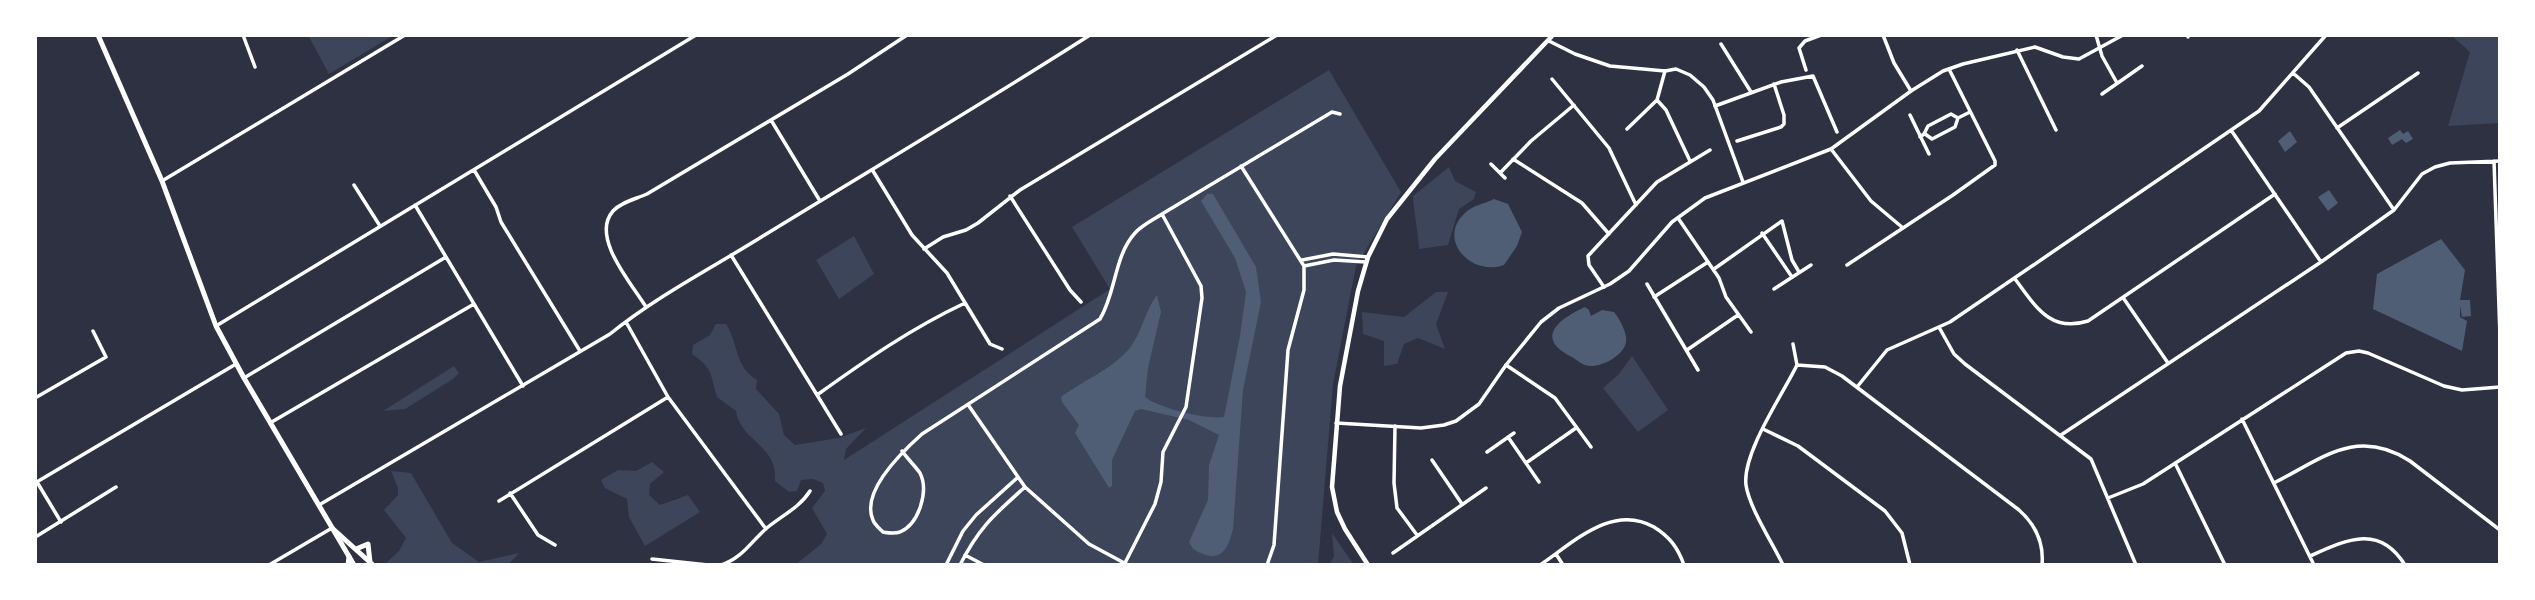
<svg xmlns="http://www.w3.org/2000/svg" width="2535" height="600" font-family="Helvetica,sans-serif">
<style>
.green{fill:#3c4559}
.water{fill:#4f5d75}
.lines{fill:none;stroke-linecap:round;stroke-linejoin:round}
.minor{stroke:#fff;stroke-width:3.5}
.tertiary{stroke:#fff;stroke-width:3.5}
.secondary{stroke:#fff;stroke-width:4.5}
.primary{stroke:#fff;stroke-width:5}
.trunk{stroke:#fff;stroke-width:5}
</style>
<rect width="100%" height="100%" fill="#2d3142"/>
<path class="green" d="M308,35H394L329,74Z
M2451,35H2500V123L2448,126L2470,52Z
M1329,70L1401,192L1356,266L1333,384L1318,565H795L821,544L827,534L812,508L825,491L823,483L813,479L801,480L797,491L789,492L775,481C778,445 740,441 736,411L717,397C710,375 714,369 692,354L693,345L710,335L716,324H726C739,344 734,366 757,380L756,389L779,414L784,435L795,445L838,438L866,428L846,449L844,460L1110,289L1072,227Z
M1449,167L1455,181L1476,192L1474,199L1459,209L1448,245L1419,249C1418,230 1414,215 1413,196Z
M854,236L874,274L839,299L816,260Z
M1436,292H1448L1436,324L1445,349L1418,338L1404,344L1397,364L1384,366V341L1363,334L1362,312L1404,317Z
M1632,356L1668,410L1638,432L1603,388L1619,374Z
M454,366L459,373L453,379L405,409L383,411Z
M652,462L664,472L650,484L649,495L660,505L688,495L700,512L645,546L629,517L627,499L605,488L601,480L618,470L636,471Z
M391,471L411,473L452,543L479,562L519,553L508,565H387L385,564L399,551L406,538L384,510L398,495V488Z
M1332,533L1354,565H1329L1334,556Z"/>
<path class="water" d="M2400,130L2403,134L2408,131L2413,139L2406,143L2402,139L2392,145L2388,138Z
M2290,131L2297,142L2285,152L2278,141Z
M2329,190L2338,203L2328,211L2318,197Z
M1207,194H1213L1256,267L1261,302L1243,390L1233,529C1227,554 1218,564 1193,549L1189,542L1208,500L1209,465L1219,435L1189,420L1141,409L1135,411L1112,460V486L1109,488L1075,433L1079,425L1062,402L1061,397C1082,381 1111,370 1129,349C1142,333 1145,310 1157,295L1161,312L1148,368L1145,397C1158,408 1208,420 1224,417L1240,336L1246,292L1235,258L1201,201Z
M1494,199L1508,204L1522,232L1517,246L1504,265C1472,277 1436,240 1465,213C1473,205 1484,204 1494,199Z
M2441,239L2465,270L2460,300H2470L2471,316L2462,317L2460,306V317L2467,321L2462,351L2373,309L2377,274Z
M1585,307L1589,310L1591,316L1602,310L1614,312C1619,318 1625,329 1626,337C1629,353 1604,366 1591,366C1583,366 1578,361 1572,357C1534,339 1558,319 1585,307Z"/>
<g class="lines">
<path class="minor" d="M243,35L255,67
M1634,35H1643
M1883,35L1894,63L1911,91
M2096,35L2102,56L2117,83
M2188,35V37
M1721,44L1751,92
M2017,50L2056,130
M1806,70L1799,48L1805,41L1821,35
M2293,73L2309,87L2394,210
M1552,79L1609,148L1636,205
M2102,94L2142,66
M1657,100L1666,110L1690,161
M1715,106L1781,82L1813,76L1837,132
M1910,115L1929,154
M771,120L820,201
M2337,128L2418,73
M1627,129L1657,100L1665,71
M2231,130L2321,262
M1925,134L1932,139L1955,127L1958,118
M1920,137L1924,134L1928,126L1951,114L1958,118L1970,112
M1737,141L1781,127L1784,124V115L1774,84
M1831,149L1871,201L1903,228
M1513,159L1582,203L1609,234
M2494,161L2500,337
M1491,164L1505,178
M1241,166L1304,266V290L1288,350L1274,545L1267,565
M474,170L496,207L501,222L580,351
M873,171L912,235L947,273L990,344L1002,349
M1500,173L1531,141L1574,105
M162,181L405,35
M354,185L380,226
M1010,196L1070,290L1081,302
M415,205L523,386
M1678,218L1719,278L1726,297L1751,332
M1762,233L1792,277
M924,249L943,237L966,230L978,223L1020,190L1277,35
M731,255L841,434
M1302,260L1333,254L1368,257
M1847,265L1953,195L1995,165V161L1949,69
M1304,266L1334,260L1366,262
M1714,269L1782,221L1792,260L1799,272
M2015,279C2035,305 2049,333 2088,321L2275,194
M1647,284L1698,370
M1604,287L1589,265L1588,256L1657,182L1710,150
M1774,289L1811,265
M35,290V308
M1654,297L1708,262
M2124,299L2168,363
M646,307C632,284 590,237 613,211C621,202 636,199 647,194L848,74L907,35
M626,322L668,397L766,529
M216,326L696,35
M1940,329L1954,354L1965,364L2091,459L2136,565
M1687,350L1738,315
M1506,365L1555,398L1591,447
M1797,365L1825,367L1842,376L2019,510C2036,525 2044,543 2042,565
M244,378L446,257
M1857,387L1887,350L1950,322L2259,111L2326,35
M817,395C866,360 910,329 965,303
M35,398L106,357L93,331
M969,406L1025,487L1089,544L1128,565
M2242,419L2314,565
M270,423L474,304
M1395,426L1394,483L1397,508L1417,535
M1763,429L1798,446L1885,511L1902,533L1910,565
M2061,435L2321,262L2394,210L2422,174L2435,167L2450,163L2500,161
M1508,437L1539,482
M902,451C907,458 915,466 920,473C929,491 919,524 900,532C894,534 889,533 883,532C880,529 874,524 873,520C860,491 903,451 922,434L1100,319C1116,293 1114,256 1135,233C1141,226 1153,220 1162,214L1332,112L1340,114
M1487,452L1514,433
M1432,460L1462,504
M1526,463L1576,428
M2175,463L2225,565
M37,482L61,522
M35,483L236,364
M2274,483C2323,458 2357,427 2410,461L2500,530
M510,493L538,535L555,545
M2108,498L2143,484L2346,353L2359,351L2368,353L2444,386L2462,390L2500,387
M499,501L668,397
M319,505L610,334C657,296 712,268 763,236C872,169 982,104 1090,35
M37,536L116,487
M1393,553L1486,488
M1556,554L1563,565
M965,555L984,565
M2310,556C2346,540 2379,523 2405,565
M652,559L708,565
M1125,563L1155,504L1161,482L1163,452L1186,407L1202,298L1201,286L1162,214
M269,565L332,528
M721,565C743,558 752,540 768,527C783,515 800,507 810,491
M946,565L963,531L976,515L1017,478
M960,565C979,527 994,515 1025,487
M1540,565C1573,543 1612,503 1654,527C1670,537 1678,548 1684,565
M1783,565C1773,544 1749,507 1746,485C1742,453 1783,394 1797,365L1793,344"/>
<path class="tertiary" d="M1549,41L1575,54L1610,66L1665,71L1676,69L1690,75L1704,87L1713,100L1743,182
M1336,423L1421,428L1444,425L1456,421L1479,404L1506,365L1541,322L1559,308L1610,284L1629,271L1672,222L1705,198L1831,149L1911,91L1943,71L1963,64L2035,47L2063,57L2079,59L2123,35"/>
<path class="secondary" d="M1368,565L1345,529L1337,512L1332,487L1340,386L1358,291L1368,257L1387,219L1435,159L1553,35"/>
<path class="primary" d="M98,35L162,181L216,326L244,378L354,565"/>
<path class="trunk" d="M332,528L373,565
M356,549L368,544L370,562
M348,565L349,557"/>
</g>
<rect width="2535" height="600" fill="none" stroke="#ffffff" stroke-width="74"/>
</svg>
